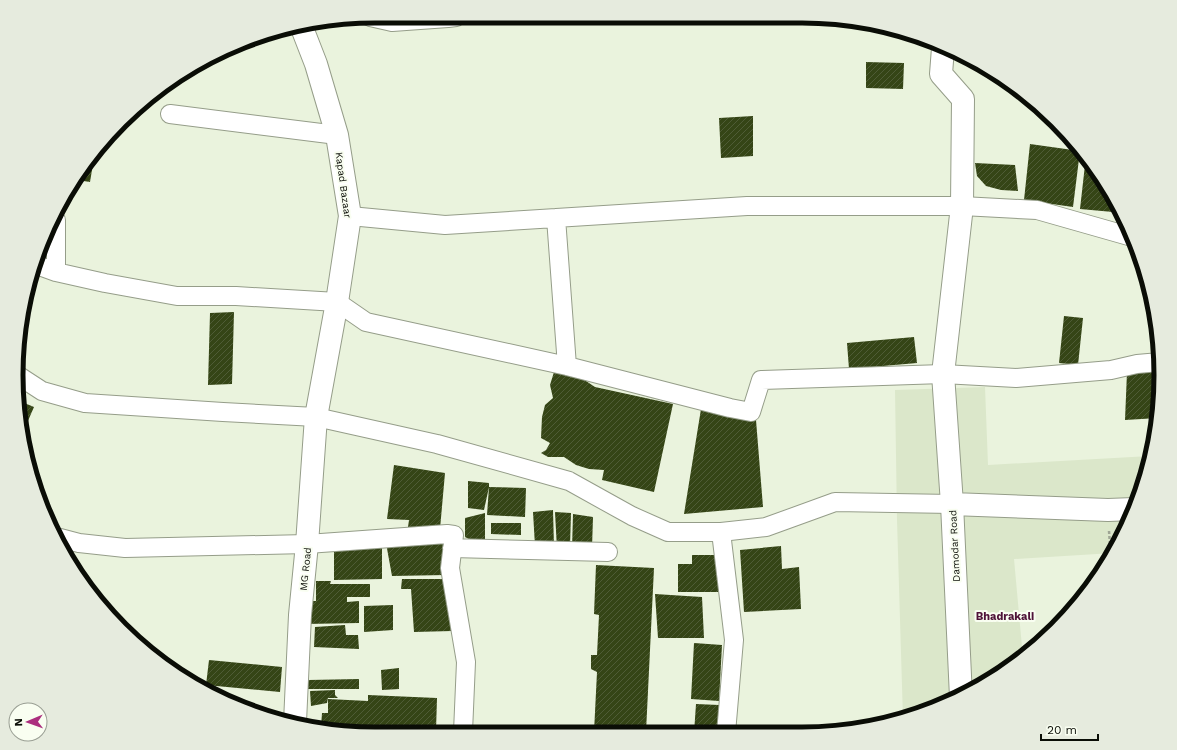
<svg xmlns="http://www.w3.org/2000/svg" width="1177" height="750" font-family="'Work Sans',sans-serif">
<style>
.built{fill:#dbe7ca}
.building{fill:url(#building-hatch)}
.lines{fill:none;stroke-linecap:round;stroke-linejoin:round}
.minor-casing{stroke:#959d89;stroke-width:20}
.tertiary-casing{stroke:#959d89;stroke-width:24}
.path{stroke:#9ea594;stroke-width:2.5;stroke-dasharray:3 2;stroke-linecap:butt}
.minor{stroke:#fff;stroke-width:18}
.tertiary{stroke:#fff;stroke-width:22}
.labels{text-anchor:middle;stroke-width:4;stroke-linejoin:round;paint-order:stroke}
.street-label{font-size:10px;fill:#0a0d06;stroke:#f9fef1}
.neighbourhood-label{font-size:11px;font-weight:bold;fill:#4f1339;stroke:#f9fef1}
.rim{fill:none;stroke:#0a0d06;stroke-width:5}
</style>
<defs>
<pattern id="building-hatch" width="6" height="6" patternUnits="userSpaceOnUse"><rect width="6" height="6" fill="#354516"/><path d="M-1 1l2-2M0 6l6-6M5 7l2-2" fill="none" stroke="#4f5c36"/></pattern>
</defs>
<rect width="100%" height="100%" fill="#eaf3dd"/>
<path class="built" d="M985,387L988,465L1150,456L1142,490L1113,553L1014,559L1023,658L961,697L903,719L897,520L895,390Z"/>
<path class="building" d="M866,62L904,63L903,89L866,88Z
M753,116V156L721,158L719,118Z
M1030,144L1080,151L1073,207L1024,200Z
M95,152L90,182L77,180L90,156Z
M1086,156L1114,201L1113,212L1080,209Z
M975,163L1015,165L1018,191L1001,190L986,186L977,176Z
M234,312L232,384L208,385L210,313Z
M1064,316L1083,318L1078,365L1059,363Z
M914,337L917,363L849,369L847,343Z
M1158,367L1159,376L1158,418L1125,420L1127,372Z
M554,372L580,377L595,387L673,404L654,492L602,480L604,470L589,469L576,465L564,457H548L541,453L546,450L550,443L541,438L542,417L545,405L553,398L550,385Z
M22,402L34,407L24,430Z
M701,409L756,420L763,507L684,514Z
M394,465L445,473L440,529L408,527L409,520L387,519Z
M468,481L489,483V487L526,488L525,517L487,515L489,487L484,510L468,508Z
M553,510L554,547L535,546L533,512Z
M555,512L571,513L570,547L557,549Z
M485,513V547L465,537V518Z
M573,514L593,517L592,548L572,549Z
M491,523H521V535L491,534Z
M386,543H444L446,575L392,576Z
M382,544V579L334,580V545Z
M781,546L782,569L799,567L801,609L744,612L740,550Z
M692,555H718V592H678V564H692Z
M596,565L654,568L646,732H594L597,672L591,669V655H597L599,615L594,614Z
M402,579H445L452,631L414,632L411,589H401Z
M316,581H331L330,584H370V597H347V602L359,601V623L305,624V601H316Z
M655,594L702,597L704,638H658Z
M393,605V630L364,632V606Z
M345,625L346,635H358L359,649L314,647L315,627Z
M694,643L722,645L719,701L691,699Z
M209,660L282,667L280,692L206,685Z
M399,668V689L382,690L381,670Z
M359,679V689H308V680Z
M335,690V695L338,698H328L327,703L311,706L310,691Z
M368,695L437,698L436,731H328L321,727L322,713H328V699L368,701Z
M696,704L719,705L717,733H694Z"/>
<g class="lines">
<defs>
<path id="minor" d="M370,17L392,22L448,18L456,17
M170,114L337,135
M350,216L445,225L747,206H962L1037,210L1132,237
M556,218L567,366
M56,220V272
M34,264L56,272L105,283L177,296H236L337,302L366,322L567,366L730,408L751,412L761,380L943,374L1016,378L1111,370L1137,364L1160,362
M19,376L42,391L85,403L223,412L316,417L437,444L569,481L632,516L668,532H721L766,527L835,502L952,504
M721,532L734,640L726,733
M60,538L79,543L125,548L307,544L447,534L454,535L450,568L466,662L463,732
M452,548L608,552"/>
<path id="tertiary" d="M943,48L941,74L963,99L962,206L943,374L952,504L961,697
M952,504L1108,510L1134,509
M295,722L300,615L307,544L316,417L337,302L350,216L337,135L316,64L302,28"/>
</defs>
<use href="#minor" class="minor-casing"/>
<use href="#tertiary" class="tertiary-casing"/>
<path class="path" d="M1109,531L1111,558"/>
<use href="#minor" class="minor"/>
<use href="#tertiary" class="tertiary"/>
</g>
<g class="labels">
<g class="street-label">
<text transform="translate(344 185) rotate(82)" y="4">Kapad Bazaar</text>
<text transform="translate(954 546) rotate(-93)" y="4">Damodar Road</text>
<text transform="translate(305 569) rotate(-84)" y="4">MG Road</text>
</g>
<g class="neighbourhood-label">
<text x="1005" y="620">Bhadrakali</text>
</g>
</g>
<path d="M0 0H1177V750H0ZM375 23H802A352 352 0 0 1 1154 375V375A352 352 0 0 1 802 727H375A352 352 0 0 1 23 375V375A352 352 0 0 1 375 23Z" fill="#e6ebde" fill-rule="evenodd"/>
<path class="rim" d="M375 23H802A352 352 0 0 1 1154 375V375A352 352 0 0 1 802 727H375A352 352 0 0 1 23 375V375A352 352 0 0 1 375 23Z"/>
<g transform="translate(28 722) rotate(268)"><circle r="19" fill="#f9fef1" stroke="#999e93"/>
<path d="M0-3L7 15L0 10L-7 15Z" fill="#ab2e7e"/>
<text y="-6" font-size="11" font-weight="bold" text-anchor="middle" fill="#0a0d06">N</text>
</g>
<path d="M1041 734v6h57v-6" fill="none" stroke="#0a0d06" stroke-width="2"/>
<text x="1047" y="734" font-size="12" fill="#0a0d06" stroke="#f9fef1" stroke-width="3" paint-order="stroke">20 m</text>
</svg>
